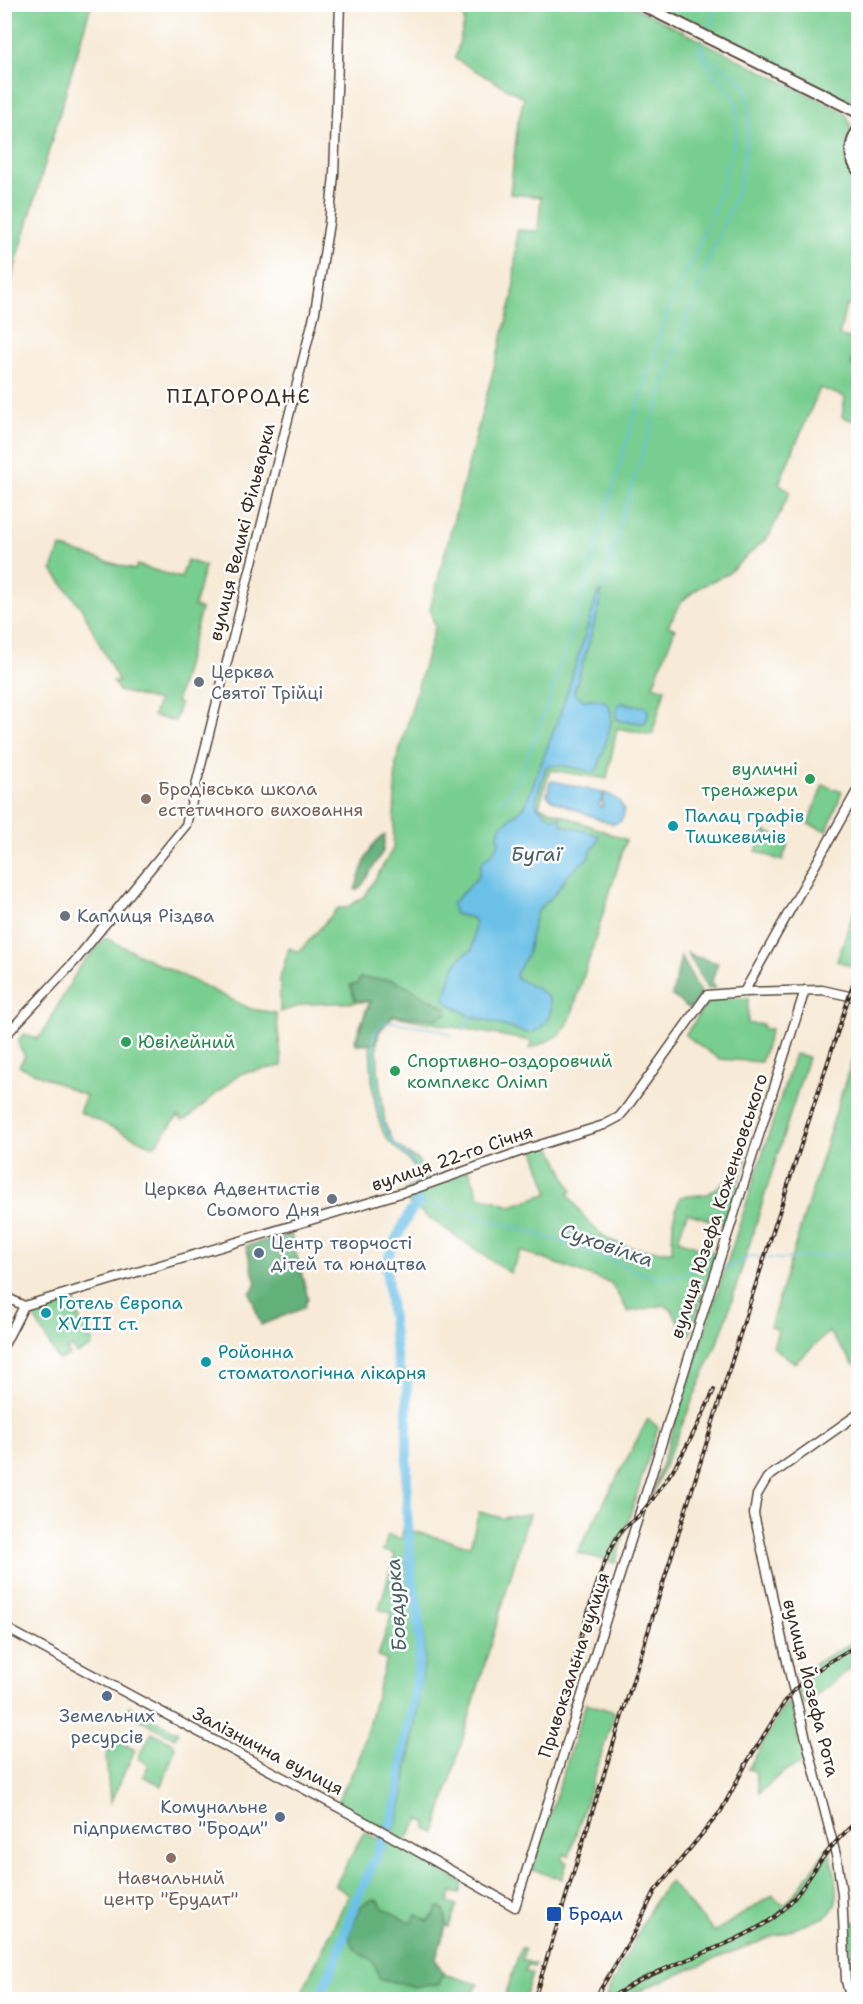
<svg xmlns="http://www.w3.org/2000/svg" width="863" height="2004" font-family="'Shantell Sans',sans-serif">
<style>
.green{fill:#78cd90;stroke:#5a7c57;stroke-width:1.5}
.forest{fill:#62b07a;stroke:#4e6d4c;stroke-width:1.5}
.water{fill:#6ac0e7;stroke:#527582;stroke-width:1.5}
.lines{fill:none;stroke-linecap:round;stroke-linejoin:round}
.stream{stroke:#6ac0e7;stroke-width:1.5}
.river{stroke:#6ac0e7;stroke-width:10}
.secondary-casing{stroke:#57473a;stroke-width:11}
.highway-casing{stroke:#57473a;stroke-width:14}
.secondary{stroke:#fff;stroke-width:8}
.highway{stroke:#fff;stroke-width:10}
.rail-casing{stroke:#3b2a1e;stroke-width:4}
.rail{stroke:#fff;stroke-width:1.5;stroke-dasharray:4.5;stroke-linecap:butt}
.worship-dot{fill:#6b7280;stroke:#fff;stroke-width:2}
.leisure-dot{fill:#2e9e5b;stroke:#fff;stroke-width:2}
.education-dot{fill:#8d6e63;stroke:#fff;stroke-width:2}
.culture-dot{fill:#0f9aa8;stroke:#fff;stroke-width:2}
.service-dot{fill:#5c6f8a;stroke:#fff;stroke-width:2}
.transit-dot{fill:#1a4fb4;stroke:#fff;stroke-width:2}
.labels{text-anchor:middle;stroke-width:5;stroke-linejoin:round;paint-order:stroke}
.street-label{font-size:18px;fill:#3b2a1e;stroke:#fff}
.worship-label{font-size:18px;fill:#5b616d;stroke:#fff;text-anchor:start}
.leisure-label{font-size:18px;fill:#27864d;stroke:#fff;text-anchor:start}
.education-label{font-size:18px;fill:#785e54;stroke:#fff;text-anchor:start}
.culture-label{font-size:18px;fill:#0d838f;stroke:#fff;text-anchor:start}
.service-label{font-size:18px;fill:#4e5e75;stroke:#fff;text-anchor:start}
.transit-label{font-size:18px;fill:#164399;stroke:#fff;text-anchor:start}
.neighbourhood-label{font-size:20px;letter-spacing:1.5px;fill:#3b2a1e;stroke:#fff}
.water-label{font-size:20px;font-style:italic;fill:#4b5e64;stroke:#fff}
</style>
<rect width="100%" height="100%" fill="#fff"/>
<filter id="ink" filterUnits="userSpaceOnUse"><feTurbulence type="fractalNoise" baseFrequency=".0167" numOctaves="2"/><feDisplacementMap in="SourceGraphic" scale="12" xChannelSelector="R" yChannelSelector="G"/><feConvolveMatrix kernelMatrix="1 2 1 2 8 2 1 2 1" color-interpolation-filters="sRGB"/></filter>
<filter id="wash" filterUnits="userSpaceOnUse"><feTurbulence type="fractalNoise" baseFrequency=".008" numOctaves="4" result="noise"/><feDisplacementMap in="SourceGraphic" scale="24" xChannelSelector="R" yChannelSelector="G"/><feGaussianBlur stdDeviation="1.35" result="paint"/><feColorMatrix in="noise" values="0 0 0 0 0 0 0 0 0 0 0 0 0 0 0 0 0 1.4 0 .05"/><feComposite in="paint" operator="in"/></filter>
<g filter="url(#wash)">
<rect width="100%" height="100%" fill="#f7ead7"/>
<path class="green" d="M11,5H91L5,302L4,26Z
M464,5H630L842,111L847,116L851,126L850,136L858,174V306L846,305L839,336L856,339L851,367L855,346L858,347V422L842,417L845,397L820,388L779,483L790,492L769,536L727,574L700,587L682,601L668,626L675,629L653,685L665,689L652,735L617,728L607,779L550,770L539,806L626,840L571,1017L566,1027L558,1036L530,1049L531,1041L393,1016L379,1032L377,1044L378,1069L385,1124L394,1143L409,1155L418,1160L428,1184L469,1170L479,1196L511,1206L549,1193L533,1147L549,1142L572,1191L568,1194C599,1242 616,1250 672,1251L673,1220L680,1197L708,1194L724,1182L747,1157L725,1225L687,1213L678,1240L716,1253L690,1335L684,1333L672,1310L664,1305L628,1312L611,1283L521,1251L510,1273L410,1205L403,1193L416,1182C421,1162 394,1151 386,1137C373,1116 371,1069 370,1044L356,1045L355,1040L369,1002L306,1004L280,1012V978L289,948L299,952L338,908H346L365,896L393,849L396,763L435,627L430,609L513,296L517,230L538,231L541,197L510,194L518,122L524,98L455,59L464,24Z
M653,5H858V108L744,53Z
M60,547L135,570L137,565L181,578L187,560L205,566L194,607L201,609L176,703L180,704L175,721L153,716L158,701L119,691L113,681L119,682L82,609L52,570Z
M823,785L842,792L827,831L808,824Z
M764,831L789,841L782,861L756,851Z
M858,899V991L852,989L858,968L837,961Z
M105,938L251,1009L276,1013L282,1066L243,1073L233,1079L187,1119L182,1120L178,1116L155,1145H150L79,1112L86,1096L19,1066L25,1056L19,1046V1039L24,1034L35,1039L41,1036L80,966Z
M720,998H748V1024H763V1029H771L761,1062L719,1059L685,1035L707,1003Z
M858,1040V1362L854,1365L829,1332L795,1363L773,1347L778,1330L770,1327Z
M795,1054L808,1057L723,1329L650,1500Z
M411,1208L414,1210L393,1249L388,1263L397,1354L401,1368L408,1380L409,1386L408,1416L410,1439L407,1482L414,1567L412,1531L470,1546L479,1512L502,1518L529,1514L435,1833L426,1829L427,1823L419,1819L405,1842L392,1834L397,1823L403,1799L424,1666L425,1645L420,1599L423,1652L421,1678L402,1798L391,1833L336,1804L358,1762L386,1660L378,1656L392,1613L379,1609L395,1554L383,1551L388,1535L401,1539L405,1521L402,1482L405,1439L404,1410L405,1387L397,1370L393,1348L387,1284L384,1269L386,1256Z
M74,1300L82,1327L87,1326L93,1339L91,1347L76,1354L73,1347L67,1350L70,1355L58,1360L31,1311Z
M648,1419L658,1427L615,1563L577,1553Z
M858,1639V1662L802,1707L796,1681L799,1673Z
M790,1701L805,1762L783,1772L759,1793L755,1771L748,1769L783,1708Z
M586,1703L615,1712L569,1856L564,1854L562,1860L567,1862L562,1879L532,1870Z
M129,1706L178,1732L175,1738L126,1712Z
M152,1732L173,1743L175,1748L162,1786L143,1776L149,1764L138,1758Z
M112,1737L135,1750L110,1803L106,1756Z
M364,1832L378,1840L380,1836L463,1883L460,1894L451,1892L448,1902L457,1905L449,1927L446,1926L436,1959L443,1974L478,1984L471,1995L461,2000H298L349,1894L335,1886Z
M828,1847C834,1868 847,1902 825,1917L727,1954L645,1988L626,1999H605C613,1979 623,1961 634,1941C645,1920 653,1900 670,1882L714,1932L773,1895L784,1906L800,1887Z
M849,1922H858V1992L853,1986L851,1978Z
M521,1948L525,1950L522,1960L535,1964L534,1967L527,1965L525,1972L532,1974L524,1999H504Z"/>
<path class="forest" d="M385,835L383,851L362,885L357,890H355C360,874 369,841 385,835Z
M687,952L689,955L718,963L712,981L716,988L707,989Z
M681,956L701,993L690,1009L672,996Z
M360,978L394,980L445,1007L448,1013L436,1019L393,1015L378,1032L376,1043H358L356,1040L371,1001L355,1000L350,985L357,984Z
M291,1233L308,1298L304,1308L261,1325L250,1293L256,1284L246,1246Z
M373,1900L378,1901L383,1908L411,1923L416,1914L428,1921L434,1915L438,1907L444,1909C451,1923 440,1944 435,1959L443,1973L439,1985H427L414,1987L400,1983L380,1980C377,1973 376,1965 370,1959C367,1956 361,1955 358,1952C344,1941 351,1929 357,1915C360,1906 364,1901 373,1900Z"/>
<path class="water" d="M602,590L597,615L574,693L584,700C631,691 604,744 598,768L594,772C581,770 555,762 546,767L536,800L537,806L552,818L560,817L562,825L598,835L599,838L587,859L568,875L555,894L541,907L536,914L531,934L528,953L516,975L517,978C526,984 538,988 546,995C560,1009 543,1033 527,1033L470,1016L446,1002L444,999C451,979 452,958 472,950L475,923L472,918L455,914L452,904L479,876L481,863L493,852L499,843L498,834L500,827L525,806L562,708L597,596Z
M622,703L646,707L648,710L647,720L644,723L621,721L616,718L617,706Z
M553,781L603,793L601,802L598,804L600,807L604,805L602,802L605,793C617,798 630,807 621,821L613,824L606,822L552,800L547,795L550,782Z"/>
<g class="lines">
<path class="stream" d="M708,32L717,4
M602,590L619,527L664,385L697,290L738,190L747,140L750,112L747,90L737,77L709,58L700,47L703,42
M501,803L517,783L546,709L572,630L628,436L665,320L678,288L694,258L720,193L737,131V102L702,58L700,47
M464,1032L470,1016
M373,1044L376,1031L387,1021L440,1030L450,1035
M373,1046C374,1069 377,1116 388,1135C397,1148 411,1157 419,1171L417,1184
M419,1192V1202C475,1216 533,1231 587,1251C610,1259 632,1271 656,1277C675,1282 699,1262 713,1266
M721,1267L727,1268L752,1256L782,1259L858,1253"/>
<path class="river" d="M318,2000L336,1959L356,1901L392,1821L398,1797L405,1742L416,1689L420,1646L418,1609L412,1579L407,1513V1381L399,1369L396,1354L386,1267L391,1249L409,1214L419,1202"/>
</g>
</g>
<g filter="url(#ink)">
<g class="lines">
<defs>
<path id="secondary" d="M744,992L858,789
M4,1037L75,961L186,825L315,312L329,223L334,175L340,4
M4,1296L24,1306L414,1189L533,1147L604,1125L619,1117L625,1110L707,995L744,992L822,990L858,998
M4,1345L24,1306
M4,1627L382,1831L515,1907L805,990
M851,2000L846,1981L842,1894L837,1859L792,1684L754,1514L757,1495L767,1478L858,1414"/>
<path id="highway" d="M640,4L858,112
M858,130C850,144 848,156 858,170"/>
</defs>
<use href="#secondary" class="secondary-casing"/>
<use href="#highway" class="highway-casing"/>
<use href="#secondary" class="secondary"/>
<use href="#highway" class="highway"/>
<defs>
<path id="rail" d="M573,1663C584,1630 601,1556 622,1530C628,1523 637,1519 642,1512C673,1476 695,1433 714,1390
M534,2000L752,1296L858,969
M594,2000L632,1937L655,1891L721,1811L746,1764L784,1703L794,1690L811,1675L827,1663L858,1645
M608,2000C657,1964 722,1953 772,1919C795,1903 807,1879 824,1856C834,1843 846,1831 858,1820"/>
</defs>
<use href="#rail" class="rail-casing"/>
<use href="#rail" class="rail"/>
</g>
</g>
<g class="worship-dot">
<circle cx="199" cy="682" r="6"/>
<circle cx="65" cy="916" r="6"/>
<circle cx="332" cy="1199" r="6"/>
</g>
<g class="leisure-dot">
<circle cx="810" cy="779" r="6"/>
<circle cx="126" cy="1042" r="6"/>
<circle cx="395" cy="1071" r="6"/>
</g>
<g class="education-dot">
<circle cx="146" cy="799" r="6"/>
<circle cx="171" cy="1858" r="6"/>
</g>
<g class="culture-dot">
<circle cx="673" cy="826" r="6"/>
<circle cx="46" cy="1313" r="6"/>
<circle cx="206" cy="1362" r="6"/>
</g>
<g class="service-dot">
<circle cx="259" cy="1253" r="6"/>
<circle cx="107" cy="1696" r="6"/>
<circle cx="280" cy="1817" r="6"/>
</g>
<rect class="transit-dot" x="546" y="1906" width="16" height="16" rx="3"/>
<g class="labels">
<g class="street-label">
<text transform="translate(242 532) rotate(-76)" y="6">вулиця Великі Фільварки</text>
<text transform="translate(452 1158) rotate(-19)" y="6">вулиця 22-го Січня</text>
<text transform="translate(719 1206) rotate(-72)" y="6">вулиця Юзефа Коженьовського</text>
<text transform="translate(574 1665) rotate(-72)" y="6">Привокзальна вулиця</text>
<text transform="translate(811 1688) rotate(76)" y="6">вулиця Йозефа Рота</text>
<text transform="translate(268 1751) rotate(28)" y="6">Залізнична вулиця</text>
</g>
<g class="worship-label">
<text x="211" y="678">Церква<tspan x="211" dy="21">Святої Трійці</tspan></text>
<text x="77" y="922">Каплиця Різдва</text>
<text x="320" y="1195" text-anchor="end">Церква Адвентистів<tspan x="320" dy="21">Сьомого Дня</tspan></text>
</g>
<g class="leisure-label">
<text x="798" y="775" text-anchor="end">вуличні<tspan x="798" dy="21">тренажери</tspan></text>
<text x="138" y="1048">Ювілейний</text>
<text x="407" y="1067">Спортивно-оздоровчий<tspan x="407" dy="21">комплекс Олімп</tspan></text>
</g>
<g class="education-label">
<text x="158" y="795">Бродівська школа<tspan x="158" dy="21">естетичного виховання</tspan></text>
<text x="171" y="1884" text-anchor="middle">Навчальний<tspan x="171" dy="21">центр "Ерудит"</tspan></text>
</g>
<g class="culture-label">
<text x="685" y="822">Палац графів<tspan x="685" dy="21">Тишкевичів</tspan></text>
<text x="58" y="1309">Готель Європа<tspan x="58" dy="21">XVIII ст.</tspan></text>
<text x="218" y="1358">Ройонна<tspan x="218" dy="21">стоматологічна лікарня</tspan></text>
</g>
<g class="service-label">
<text x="271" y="1249">Центр творчості<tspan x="271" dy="21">дітей та юнацтва</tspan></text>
<text x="107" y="1722" text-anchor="middle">Земельних<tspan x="107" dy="21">ресурсів</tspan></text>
<text x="268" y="1813" text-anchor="end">Комунальне<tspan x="268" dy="21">підприємство "Броди"</tspan></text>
</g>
<g class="transit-label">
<text x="568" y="1920">Броди</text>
</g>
<g class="neighbourhood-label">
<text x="239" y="403">ПІДГОРОДНЄ</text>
</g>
<g class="water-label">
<text x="536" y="861">Бугаї</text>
<text transform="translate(607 1245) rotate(19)" y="7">Суховілка</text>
<text transform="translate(396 1605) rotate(-94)" y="7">Бовдурка</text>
</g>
</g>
<rect width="863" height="2004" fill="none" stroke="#fff" stroke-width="24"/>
</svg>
